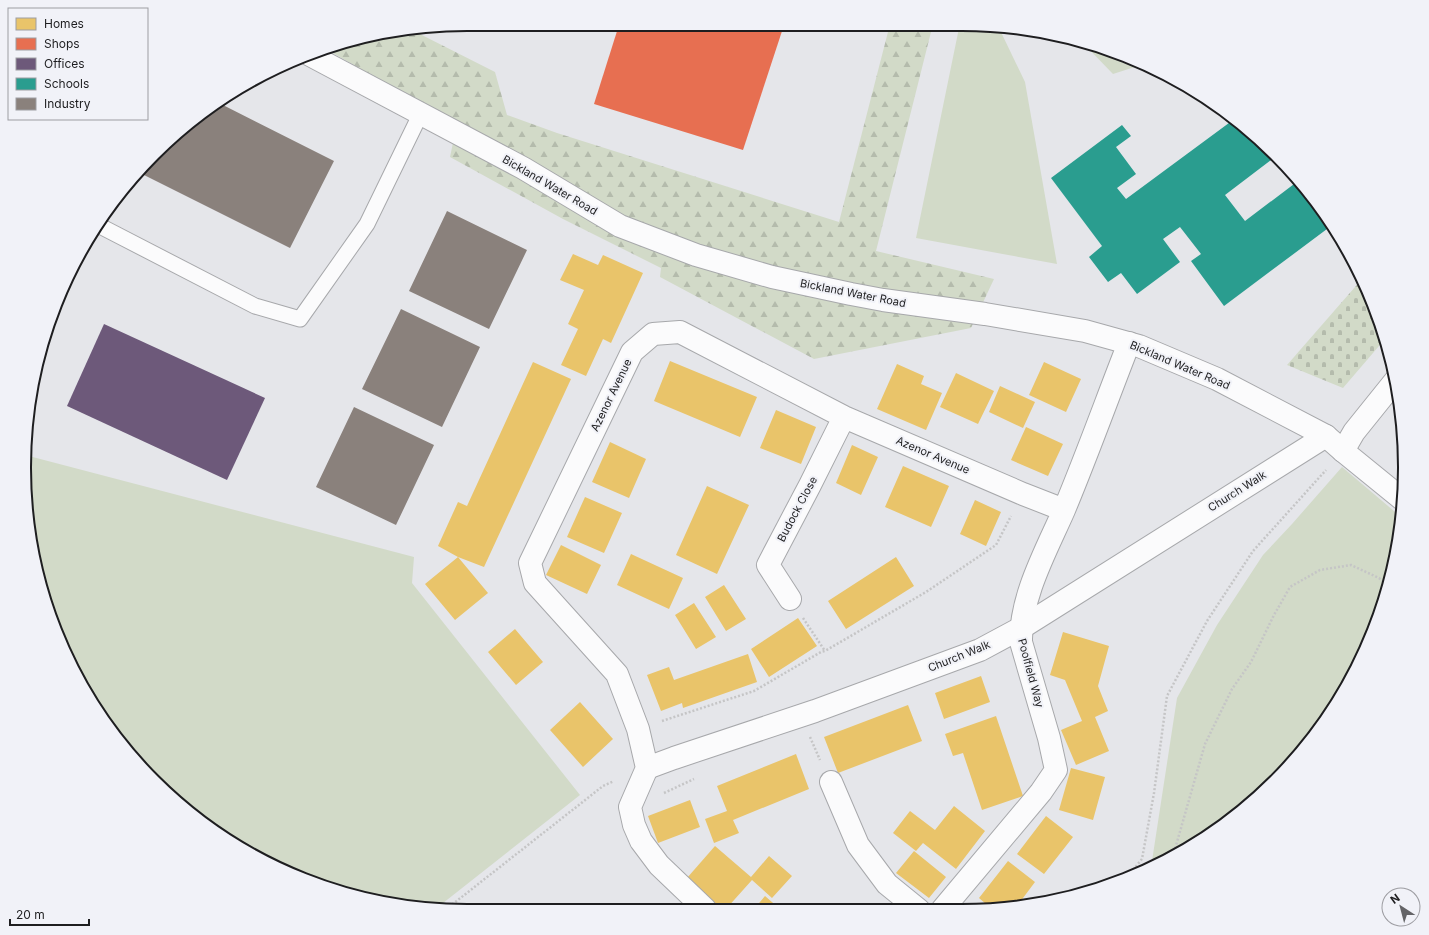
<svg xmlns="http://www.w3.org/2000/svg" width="1429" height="935" font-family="Inter,sans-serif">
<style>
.green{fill:#d2dac8}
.forest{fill:url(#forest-firs)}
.cemetery{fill:url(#cemetery-stones)}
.homes{fill:#e9c46a}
.shops{fill:#e76f51}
.offices{fill:#6d597a}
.schools{fill:#2a9d8f}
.industry{fill:#8a817c}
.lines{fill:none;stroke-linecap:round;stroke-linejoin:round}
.service-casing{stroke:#a7a8ab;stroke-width:17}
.pedestrian-casing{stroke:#a7a8ab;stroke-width:24}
.minor-casing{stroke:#a7a8ab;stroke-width:24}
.tertiary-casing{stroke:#a7a8ab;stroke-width:24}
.path{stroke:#c5c5c6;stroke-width:2.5;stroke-dasharray:2 2;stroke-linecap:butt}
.service{stroke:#fbfbfc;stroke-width:15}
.pedestrian{stroke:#fbfbfc;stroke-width:22}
.minor{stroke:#fbfbfc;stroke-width:22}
.tertiary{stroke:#fbfbfc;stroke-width:22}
.labels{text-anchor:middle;stroke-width:4;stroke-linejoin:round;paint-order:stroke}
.street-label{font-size:11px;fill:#1e1e20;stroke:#f1f2f8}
.rim{fill:none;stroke:#1e1e20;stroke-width:2}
</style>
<defs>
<pattern id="forest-firs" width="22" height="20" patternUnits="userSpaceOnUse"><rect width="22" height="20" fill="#d2dac8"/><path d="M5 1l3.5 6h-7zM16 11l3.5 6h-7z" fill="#b4bbac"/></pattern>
<pattern id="cemetery-stones" width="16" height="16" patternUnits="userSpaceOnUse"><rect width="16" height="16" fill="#d2dac8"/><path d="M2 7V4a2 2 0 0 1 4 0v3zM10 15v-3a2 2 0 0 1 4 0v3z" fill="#b4bbac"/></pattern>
</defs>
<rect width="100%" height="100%" fill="#e5e6ea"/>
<path class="green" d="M959,28H999L1025,82L1057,264L916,238Z
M1082,42L1104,47L1144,64L1113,74Z
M25,455L414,557L412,583L580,795L438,907H409L352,896L272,865L175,801L134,760L84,689L39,582L25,497Z
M1342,467L1401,517V526L1381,610L1345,689L1295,760L1231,819L1157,865L1144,870L1152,861L1177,698L1217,625L1263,555L1292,524Z"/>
<path class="forest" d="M408,28L495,72L507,115L557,133L839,222L889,28H932L876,251L994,279L971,328L814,359L660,277L661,268L563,219L450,157L457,124L324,48Z"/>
<path class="cemetery" d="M1362,279L1385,339L1343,388L1287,365Z"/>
<path class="homes" d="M573,254L598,265L603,255L643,273L611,343L603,339L586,376L561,365L578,329L568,324L584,290L560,280Z
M670,361L757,397L740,437L654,401Z
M533,362L571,379L484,567L458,557L438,546L458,502L467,506Z
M1044,362L1081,379L1066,412L1029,395Z
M897,364L924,376L921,384L942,393L926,430L877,409Z
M956,373L994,391L978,424L940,407Z
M1000,386L1035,402L1023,428L989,412Z
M776,410L816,427L801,464L760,448Z
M1026,427L1063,444L1048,476L1011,460Z
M610,442L646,459L629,498L592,482Z
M852,445L878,457L861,495L836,483Z
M903,466L949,486L931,527L885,507Z
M707,486L749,505L717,574L676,555Z
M585,497L622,513L604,553L567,537Z
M975,500L1001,512L986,546L960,534Z
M561,545L601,565L587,594L546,575Z
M631,554L683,578L669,609L617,585Z
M458,557L488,593L455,620L425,584Z
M896,557L914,586L846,629L828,601Z
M724,585L746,619L726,631L705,597Z
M694,603L716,637L696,649L675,615Z
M798,618L817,646L769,677L751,649Z
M515,629L543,662L516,685L488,652Z
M1063,632L1109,646L1098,686L1108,711L1095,717L1109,751L1076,765L1061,730L1082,721L1065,680L1050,675Z
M748,654L757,682L683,708L682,703L661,711L647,675L669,667L674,680Z
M981,676L990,702L944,719L935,693Z
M580,702L613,739L583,767L550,730Z
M908,705L922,741L838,773L824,737Z
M996,716L1023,796L982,810L963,753L953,756L945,734Z
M796,754L809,789L733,820L739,833L714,843L705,819L727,811L717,786Z
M1071,768L1105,777L1093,820L1059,810Z
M690,800L700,827L658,843L648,816Z
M954,806L985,831L956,869L923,843L916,851L893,833L910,811L935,830Z
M1046,816L1073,837L1044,874L1017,854Z
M715,846L751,877L769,856L792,876L772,898L752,880L726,909H722L687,878Z
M914,851L946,877L929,898L896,873Z
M1008,861L1035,882L1017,906L993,910L979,898Z
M765,896L780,909H754Z
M872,903L880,910L867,909Z"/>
<path class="shops" d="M618,28H783L743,150L594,104Z"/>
<path class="offices" d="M104,324L265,398L227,480L67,406Z"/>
<path class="schools" d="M1233,120L1254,134L1275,157L1225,195L1245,221L1298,181L1313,198L1331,226L1224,306L1191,261L1201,254L1180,227L1163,239L1180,262L1137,294L1121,273L1108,282L1089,257L1102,246L1051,178L1122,125L1131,136L1116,147L1136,174L1117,188L1126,199Z"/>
<path class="industry" d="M217,102L334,161L290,248L138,172L154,154Z
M447,211L527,250L489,329L409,291Z
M401,309L480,347L442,427L362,389Z
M354,407L434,445L396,525L316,487Z"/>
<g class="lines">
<defs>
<path id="service" d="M100,226L255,306L300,319L367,224L420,115"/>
<path id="pedestrian" d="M647,768L674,758L815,711L980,650L1021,628L1326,436"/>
<path id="minor" d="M1343,451L1354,432L1395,381
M790,599L768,565L810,485L844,417
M831,782L858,845L887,884L919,910
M705,909L659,865L641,841L634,825L630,807L647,768L638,729L617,674L535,583L530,563L632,352L653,334L680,332L844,417L1023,494L1064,510
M942,910L1041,792L1056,770L1049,738L1021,642C1020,597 1046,551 1064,510C1087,455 1107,399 1129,343"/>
<path id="tertiary" d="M310,55L523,168L620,226L696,255L772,277L851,294L883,300L985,314L1085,331L1139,346L1217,379L1326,436L1343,451L1402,499"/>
</defs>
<use href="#service" class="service-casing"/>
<use href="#pedestrian" class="pedestrian-casing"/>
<use href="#minor" class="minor-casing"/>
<use href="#tertiary" class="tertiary-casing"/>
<path class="path" d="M803,618L825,651
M662,721L754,691L821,652L825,651L926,592L996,545L1011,516
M810,737L820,760
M664,793L694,779
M1173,856L1205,744L1232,689L1251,662L1274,615L1290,587L1320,570L1351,565L1379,578L1387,585
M1128,876L1142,859L1154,793L1167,696L1207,621L1253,551L1326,470
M449,907L603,786L614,781"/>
<use href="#service" class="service"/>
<use href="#pedestrian" class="pedestrian"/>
<use href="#minor" class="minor"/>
<use href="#tertiary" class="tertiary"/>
</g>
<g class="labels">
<g class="street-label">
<text transform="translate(550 185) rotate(30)" y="4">Bickland Water Road</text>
<text transform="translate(853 293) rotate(11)" y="4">Bickland Water Road</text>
<text transform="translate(1180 365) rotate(23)" y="4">Bickland Water Road</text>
<text transform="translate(611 395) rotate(-64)" y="4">Azenor Avenue</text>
<text transform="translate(933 455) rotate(23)" y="4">Azenor Avenue</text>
<text transform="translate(1237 491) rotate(-32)" y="4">Church Walk</text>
<text transform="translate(797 509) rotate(-62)" y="4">Budock Close</text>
<text transform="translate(959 656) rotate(-22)" y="4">Church Walk</text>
<text transform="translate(1031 673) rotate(75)" y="4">Poolfield Way</text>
</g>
</g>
<path d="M0 0H1429V935H0ZM467 31H962A436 436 0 0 1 1398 467V468A436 436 0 0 1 962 904H467A436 436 0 0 1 31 468V467A436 436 0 0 1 467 31Z" fill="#f1f2f8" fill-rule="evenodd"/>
<path class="rim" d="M467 31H962A436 436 0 0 1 1398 467V468A436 436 0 0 1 962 904H467A436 436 0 0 1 31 468V467A436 436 0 0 1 467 31Z"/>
<rect x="8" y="8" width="140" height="112" fill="#f1f2f8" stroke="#9d9da2"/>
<rect x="16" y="18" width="20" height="12" fill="#e9c46a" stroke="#9d9da2"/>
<text x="44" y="28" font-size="12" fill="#1e1e20">Homes</text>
<rect x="16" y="38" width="20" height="12" fill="#e76f51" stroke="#9d9da2"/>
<text x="44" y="48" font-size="12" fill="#1e1e20">Shops</text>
<rect x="16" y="58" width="20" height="12" fill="#6d597a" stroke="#9d9da2"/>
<text x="44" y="68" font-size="12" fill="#1e1e20">Offices</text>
<rect x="16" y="78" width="20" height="12" fill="#2a9d8f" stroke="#9d9da2"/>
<text x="44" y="88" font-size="12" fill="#1e1e20">Schools</text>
<rect x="16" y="98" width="20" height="12" fill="#8a817c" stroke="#9d9da2"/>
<text x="44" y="108" font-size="12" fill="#1e1e20">Industry</text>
<g transform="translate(1401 907) rotate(324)"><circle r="19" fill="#f1f2f8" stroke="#9d9da2"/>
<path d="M0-3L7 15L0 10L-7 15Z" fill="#646467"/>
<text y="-6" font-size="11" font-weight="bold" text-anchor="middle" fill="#1e1e20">N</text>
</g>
<path d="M10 919v6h79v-6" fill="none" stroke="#1e1e20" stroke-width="2"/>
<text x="16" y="919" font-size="12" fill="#1e1e20" stroke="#f1f2f8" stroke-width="3" paint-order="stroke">20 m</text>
</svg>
